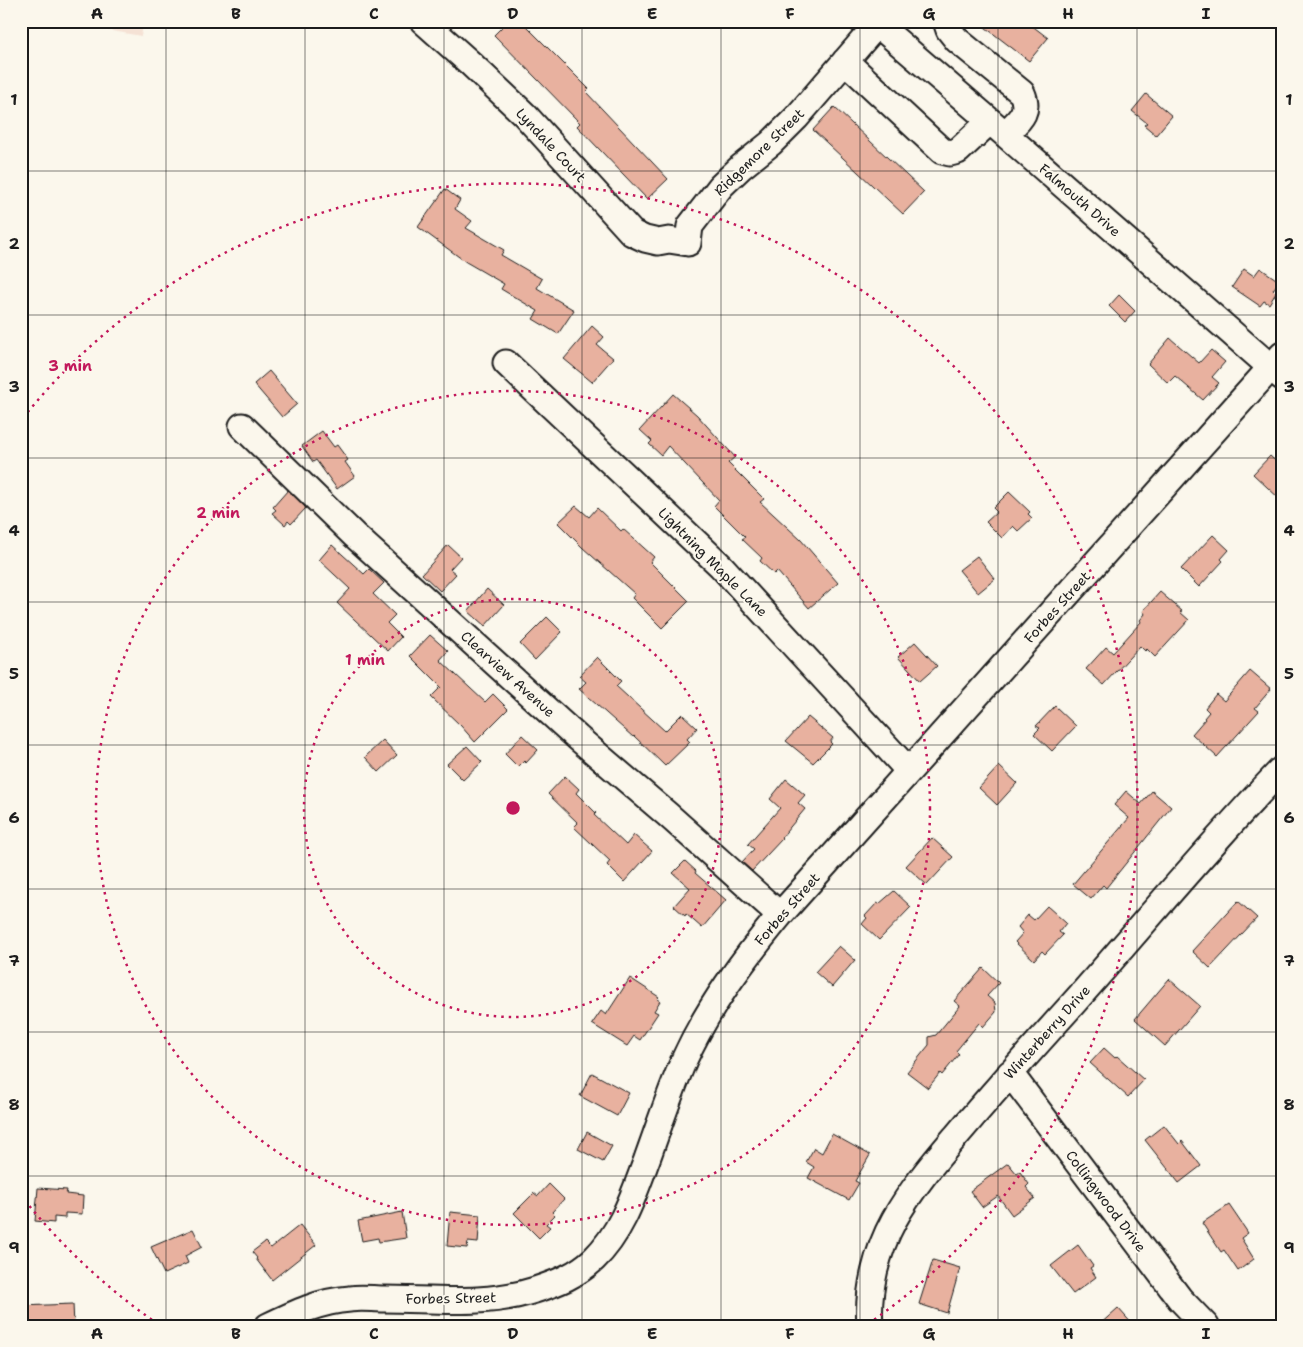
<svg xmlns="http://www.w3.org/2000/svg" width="1303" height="1347" font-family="'Shantell Sans',sans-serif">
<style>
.built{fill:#f5e2d5}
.building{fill:#e8b19f;stroke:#1c1c1c}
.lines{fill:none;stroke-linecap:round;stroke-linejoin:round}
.minor-casing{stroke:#1c1c1c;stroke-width:29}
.minor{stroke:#fbf7ec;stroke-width:25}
.grid{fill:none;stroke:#1c1c1c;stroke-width:1;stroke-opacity:0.55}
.ring{fill:none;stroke:#c2185b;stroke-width:2.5;stroke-dasharray:2.5 5}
.labels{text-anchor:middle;stroke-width:4;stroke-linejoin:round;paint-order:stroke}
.street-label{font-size:14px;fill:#1c1c1c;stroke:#fbf7ec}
.centre{fill:#c2185b;stroke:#fbf7ec;stroke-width:2.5}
.ring-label{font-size:15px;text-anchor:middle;font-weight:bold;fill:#c2185b;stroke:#fbf7ec;stroke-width:4;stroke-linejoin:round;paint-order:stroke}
.neatline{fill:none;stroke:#1c1c1c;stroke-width:2}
.grid-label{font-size:16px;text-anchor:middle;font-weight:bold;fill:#1c1c1c}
</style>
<rect width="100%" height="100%" fill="#fbf7ec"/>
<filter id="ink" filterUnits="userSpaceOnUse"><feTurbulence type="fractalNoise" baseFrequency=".02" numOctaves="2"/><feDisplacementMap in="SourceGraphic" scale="10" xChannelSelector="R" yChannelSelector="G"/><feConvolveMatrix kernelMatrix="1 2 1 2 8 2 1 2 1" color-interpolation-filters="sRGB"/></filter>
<g filter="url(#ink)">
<path class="built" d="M55,21H144L141,36Z"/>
<path class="building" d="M508,21H521L589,89L586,92L668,179L647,199L577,126L580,123L494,35Z
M977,21H1026L1048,38L1029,61Z
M1146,94L1172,116L1156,135L1144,125L1147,123L1132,111Z
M834,107L924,192L903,214L813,130Z
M445,189L460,200L455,209L472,221L466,228L504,250L501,255L542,279L537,288L574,310L558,334L533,319L538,311L501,289L504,284L466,262L418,227Z
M1260,268L1279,281L1273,290L1276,293L1269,304L1264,301L1260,306L1232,287L1244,269L1254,276Z
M1119,295L1135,311L1125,322L1109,306Z
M592,326L604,337L597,345L613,358L592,382L564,359Z
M1170,338L1199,363L1211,350L1225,362L1212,377L1219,383L1203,400L1175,376L1168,383L1148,364Z
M269,371L297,404L282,417L254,384Z
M673,394L697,415L735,457L728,463L764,499L760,502L801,540L838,583L809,608L777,571L774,574L760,561L762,558L742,539L745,537L714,506L719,500L668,446L661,455L649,444L652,441L640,430Z
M322,431L334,447L337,445L348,460L345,462L355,476L337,489L316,460L313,462L302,446Z
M1270,456L1282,467V501L1253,474Z
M288,490L306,508L291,524L288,521L285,525L272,513L276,510L273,507Z
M1009,492L1030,512L1028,514L1032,518L1018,531L1013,526L1002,538L986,522L997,512L993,508Z
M576,506L589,517L597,508L621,531L623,529L654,557L650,562L689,601L662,628L632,598L635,594L583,548L558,523Z
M1213,535L1229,550L1221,559L1223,561L1199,587L1181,569Z
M332,545L364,574L369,569L384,583L373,594L395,615L387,623L401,637L388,651L337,603L350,589L319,560Z
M448,545L461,557L450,569L456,574L440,591L422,574Z
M977,556L995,579L978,593L959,570Z
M487,589L504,605L485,626L468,611Z
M1160,592L1182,611L1180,612L1189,620L1155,657L1147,649L1145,651L1140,646L1104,685L1086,669L1106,647L1113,653L1141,622L1140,620L1145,614L1143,611Z
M547,617L562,632L535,660L520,644Z
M430,635L448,651L440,660L485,702L493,694L508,709L475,742L461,726L431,697L441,687L410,656Z
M915,642L937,666L920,681L898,657Z
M597,657L621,681L616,686L665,731L682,714L697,728L687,739L690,742L665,766L634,736L633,737L579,689L586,682L579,676Z
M1250,671L1271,689L1255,708L1259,711L1217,757L1192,734L1205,719L1204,718L1209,712L1205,708L1216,694L1224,701Z
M1055,706L1076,726L1052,751L1034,734L1040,728L1036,726Z
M808,717L833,738L830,742L832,744L813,763L786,741Z
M522,735L538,750L526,763L524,761L518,767L505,754Z
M383,740L397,755L379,772L365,757Z
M467,746L482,762L463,780L447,764Z
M999,766L1017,783L997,805L979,788Z
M565,776L579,789L576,793L596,813L594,815L626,845L634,835L652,851L624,882L607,865L610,861L574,827L578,823L548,794Z
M786,779L805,795L798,803L805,809L781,838L782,839L752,871L742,862L754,849L748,844L780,808L770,799Z
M1126,791L1141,804L1152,791L1171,807L1106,888L1103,885L1091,899L1073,884L1129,818L1114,805Z
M932,838L953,857L927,885L906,866Z
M685,861L696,871L695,873L726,900L702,928L686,914L685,916L674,906L690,888L673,873Z
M894,891L911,907L879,940L862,924L867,918L865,916L877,903L879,904Z
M1238,901L1257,918L1210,968L1192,951Z
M1047,906L1066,923L1059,932L1063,935L1045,954L1042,951L1034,960L1015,942L1023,933L1018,927L1028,915L1034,920Z
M839,946L855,960L832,987L815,972Z
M983,968L999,983L987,996L995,1003L996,1012L983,1027L979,1023L956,1051L959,1054L942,1075L940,1073L928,1088L907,1072L929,1045V1037L936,1035L960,1006L954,1001Z
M630,978L659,997L657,999L660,1001L654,1011L658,1013L640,1040L634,1036L627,1046L592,1024L601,1011L606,1015Z
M1169,979L1200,1006L1165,1046L1135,1019Z
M1104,1048L1115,1058L1117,1056L1144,1080L1128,1097L1090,1063Z
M592,1073L629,1093L617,1116L580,1096Z
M1164,1125L1179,1144L1182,1141L1201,1166L1179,1183L1145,1140Z
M587,1132L612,1146L603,1162L578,1149Z
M832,1134L870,1155L855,1181L859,1183L849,1200L808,1178L814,1167L806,1162L814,1148L822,1153Z
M1008,1163L1017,1174L1020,1172L1029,1184L1026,1187L1035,1198L1012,1215L998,1196L982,1207L970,1191Z
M549,1184L564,1199L552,1212L555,1215L546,1224L550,1227L539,1238L514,1213L534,1193L538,1196Z
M38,1188L67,1190L66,1194L83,1196L82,1214L65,1213V1218L54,1217V1223L35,1221Z
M1229,1205L1248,1233L1241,1238L1254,1259L1238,1271L1224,1250L1221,1252L1202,1223Z
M402,1212L406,1238L379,1242L378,1238L362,1241L358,1221Z
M450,1212L480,1215L478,1243L468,1242L467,1248L447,1246Z
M300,1225L316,1245L272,1280L256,1259L257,1258L252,1252L265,1242L271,1248Z
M193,1229L202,1247L185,1256L188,1263L164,1274L151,1247Z
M1078,1245L1093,1266L1090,1268L1096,1277L1073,1294L1051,1266Z
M933,1260L960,1268L947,1313L919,1304Z
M73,1304L74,1326H21V1306Z
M1118,1308L1134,1326H1098Z"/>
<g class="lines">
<defs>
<path id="minor" d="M423,21L470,63L524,114L632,233L645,239L658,242L669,240L688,243L690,226L721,186L741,167L771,143L796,118L880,21
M946,21L949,30L957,40L1022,93C1031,113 1018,121 1005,134
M877,24L990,121L1282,377
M845,61L942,151L950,153L958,151L990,121
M506,363L721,566L909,771
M242,426L354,535L578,738L668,815L780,915
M1010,1073L1180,1299L1206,1326
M268,1326C295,1313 320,1301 350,1299C361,1297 373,1299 384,1299C433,1299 487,1306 535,1290C557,1283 577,1275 594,1259C622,1232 634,1194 647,1159C659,1126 670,1092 684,1060C708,1007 743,960 780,915L1282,355
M870,1326C867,1290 877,1251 894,1220C911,1189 935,1161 957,1135C994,1091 1032,1049 1070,1007C1141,928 1208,845 1282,769"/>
</defs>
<use href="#minor" class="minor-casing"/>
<use href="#minor" class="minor"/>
</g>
</g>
<path class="grid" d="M166,21V1326M305,21V1326M444,21V1326M582,21V1326M721,21V1326M860,21V1326M998,21V1326M1137,21V1326M21,171H1282M21,315H1282M21,458H1282M21,602H1282M21,745H1282M21,889H1282M21,1032H1282M21,1176H1282"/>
<g class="ring">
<circle cx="513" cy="808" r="209"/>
<circle cx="513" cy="808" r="417"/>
<path d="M158 1324A626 626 0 0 1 23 1198M23 418A626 626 0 1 1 868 1324"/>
</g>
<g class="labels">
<g class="street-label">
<text transform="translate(551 145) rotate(47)" y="5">Lyndale Court</text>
<text transform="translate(759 152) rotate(-44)" y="5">Ridgemore Street</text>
<text transform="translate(1080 200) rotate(41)" y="5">Falmouth Drive</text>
<text transform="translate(713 562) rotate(45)" y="5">Lightning Maple Lane</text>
<text transform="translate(1057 607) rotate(-48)" y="5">Forbes Street</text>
<text transform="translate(508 674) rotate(42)" y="5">Clearview Avenue</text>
<text transform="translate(787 909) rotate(-49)" y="5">Forbes Street</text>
<text transform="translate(1047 1032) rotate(-48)" y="5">Winterberry Drive</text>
<text transform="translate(1106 1201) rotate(53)" y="5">Collingwood Drive</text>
<text transform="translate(451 1298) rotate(-1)" y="5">Forbes Street</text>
</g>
</g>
<circle cx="513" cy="808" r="8" class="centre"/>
<g class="ring-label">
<text x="70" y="371">3 min</text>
<text x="218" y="518">2 min</text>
<text x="365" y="665">1 min</text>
</g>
<rect width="1303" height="1347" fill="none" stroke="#fbf7ec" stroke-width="55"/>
<rect x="28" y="28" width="1248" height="1292" class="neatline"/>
<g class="grid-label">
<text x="97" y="19">A</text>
<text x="236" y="19">B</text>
<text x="374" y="19">C</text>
<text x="513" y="19">D</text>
<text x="652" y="19">E</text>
<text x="790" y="19">F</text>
<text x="929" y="19">G</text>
<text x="1068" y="19">H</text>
<text x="1206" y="19">I</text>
<text x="14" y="105">1</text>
<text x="1289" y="105">1</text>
<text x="14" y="249">2</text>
<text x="1289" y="249">2</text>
<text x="14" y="392">3</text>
<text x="1289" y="392">3</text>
<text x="14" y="536">4</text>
<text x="1289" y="536">4</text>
<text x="14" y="679">5</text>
<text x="1289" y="679">5</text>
<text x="14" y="823">6</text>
<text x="1289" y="823">6</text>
<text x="14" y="966">7</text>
<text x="1289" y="966">7</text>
<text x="14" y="1110">8</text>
<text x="1289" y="1110">8</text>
<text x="14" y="1253">9</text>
<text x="1289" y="1253">9</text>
<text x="97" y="1339">A</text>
<text x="236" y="1339">B</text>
<text x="374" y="1339">C</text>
<text x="513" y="1339">D</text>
<text x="652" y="1339">E</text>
<text x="790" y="1339">F</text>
<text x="929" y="1339">G</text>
<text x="1068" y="1339">H</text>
<text x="1206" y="1339">I</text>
</g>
</svg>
